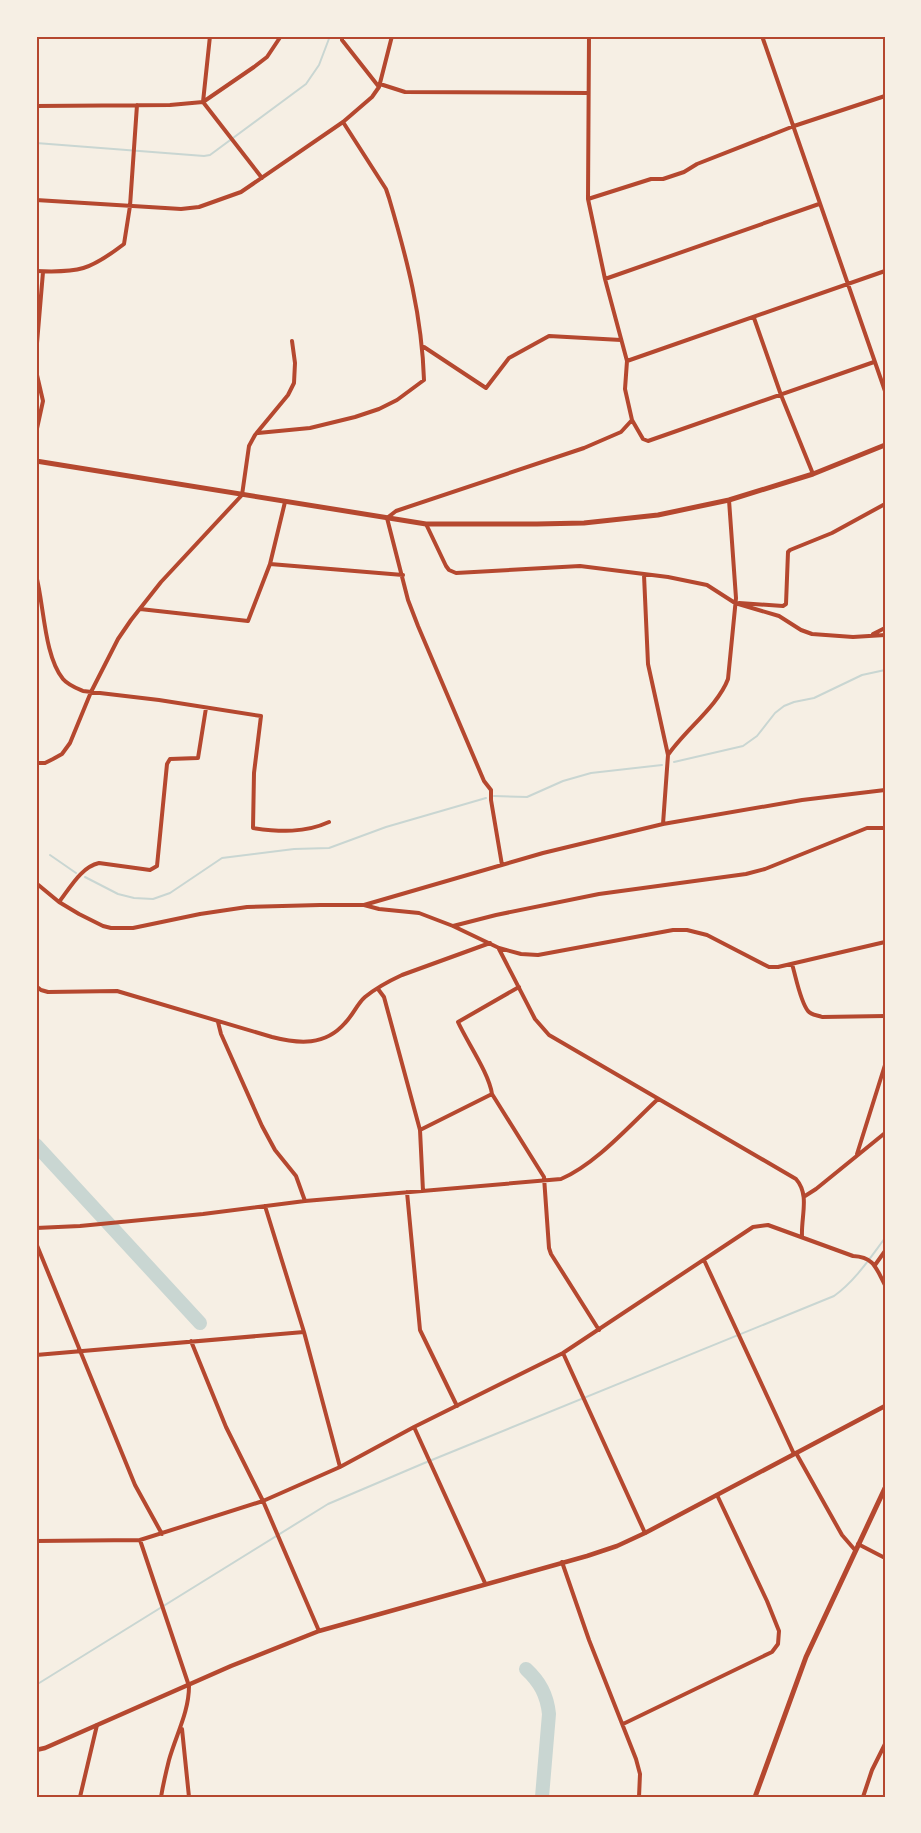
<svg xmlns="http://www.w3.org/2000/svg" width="921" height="1833" font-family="'Noto Sans',sans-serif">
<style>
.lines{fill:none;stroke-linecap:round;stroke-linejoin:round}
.stream{stroke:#c9d6d2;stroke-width:2}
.river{stroke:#c9d6d2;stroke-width:14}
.minor{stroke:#b5482f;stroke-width:4}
.tertiary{stroke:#b5482f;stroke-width:4.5}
.secondary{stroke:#b5482f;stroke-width:5}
.neatline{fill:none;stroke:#b5482f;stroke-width:2}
</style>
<rect width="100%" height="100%" fill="#f6efe4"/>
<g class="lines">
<path class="stream" d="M36,143L204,156L210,155L306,84L319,65L330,36
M674,762L743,746L757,736L775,713L784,706L794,702L814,698L862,675L885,670
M494,796L527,797L563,781L591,773L662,765
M50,855L76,873
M85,877L118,894L134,898L153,899L170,893L222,858L294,849L329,848L386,827L486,798
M36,1685L328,1504L422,1464L834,1296C855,1281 870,1258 885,1238"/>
<path class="river" d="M36,1145L200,1323
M526,1669C540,1682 547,1695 549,1714L542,1797"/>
<path class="minor" d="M210,36L203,102L262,178
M342,36V40L379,87
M762,36L885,391
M380,84L405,92L588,93
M36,106L170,105L203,102L254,67L267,57L281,36
M588,199L651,179H663L684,172L697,164L794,126L885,96
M36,200L181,209L199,207L241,192L343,122L372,97L379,87L392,36
M36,271C79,273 90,270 124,244L130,206L137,105
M605,279L819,204
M754,318L781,395L813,474
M424,347L486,388L509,358L549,336L621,340
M627,361L885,271
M632,420L643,439L648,441L874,362
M36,433L43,401L37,375V343L43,272
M258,433L310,428L355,417L379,409L397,400L424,380C422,316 407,259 389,198L386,189L343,122
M426,524L446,566L449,570L456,573L580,566L668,577L707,585L735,603L779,616L801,630L812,634L853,637L885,635
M270,564L403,575
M36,575C44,604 44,656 63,679C68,685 76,688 83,691L159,700L261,716L254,773L253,828C280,832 305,833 329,822
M644,575L648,664L668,755L663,824
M739,603L783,606L786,604L788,552L790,550L832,533L885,504
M140,609L248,621L270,564L285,502
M873,634L885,628
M668,755C684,731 718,706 728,679L736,598L729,500
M36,763H45L53,759L62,754L70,743L91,692L118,639L131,620L161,582L242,495L249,446L255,435L288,395L294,383L295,363L292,341
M502,865L491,800V790L484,781L418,626L408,600L387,518L396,511L584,448L621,432L632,420L625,389L627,361L605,279L588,199L589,36
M36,883L59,902L79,914L103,926L111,928H133L200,914L247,907L320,905H364L379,909L419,913L453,926L499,948L521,954L538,955L673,930H687L707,935L769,967H778L885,942
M59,902C70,888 81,867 99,863L150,870L157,866L167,764L170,759L198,758L206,708
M364,905L543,853L663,824L802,800L885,790
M453,926L496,915L599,894L746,874L765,869L867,828H885
M499,949L535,1019L549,1035L796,1179C810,1195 801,1216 802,1236
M792,964C796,977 800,1001 808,1011C811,1015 817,1015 822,1017L885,1016
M36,986L41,990L48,992L117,991L272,1037C299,1044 325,1046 345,1023C353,1015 357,1004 365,997C376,988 389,981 402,975L490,943
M519,987L458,1022C467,1042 489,1073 492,1094L544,1177L549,1248L551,1254L599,1330
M378,989L384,997L420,1130L423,1191
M218,1022L221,1034L262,1126L275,1150L296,1176L305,1201
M420,1130L492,1094
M857,1154L885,1065
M407,1192L420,1330L457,1406
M805,1196L816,1189L885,1133
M265,1206L304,1332L340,1467
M36,1228L80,1226L203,1214L305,1201L561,1179C596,1164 630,1125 658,1099
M36,1243L135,1485L162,1534
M704,1260L794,1454
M875,1265L885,1251
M191,1341L226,1427L263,1501L319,1631
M563,1353L645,1533
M36,1355L304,1332
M414,1427L485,1583
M796,1453L842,1535L855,1550
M140,1540L189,1686C189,1712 176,1735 169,1760C166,1772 163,1785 161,1797
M36,1541L140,1540L263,1501L340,1467L414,1427L563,1353L753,1227L768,1225L853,1256C874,1257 876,1268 885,1285
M858,1544L885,1558
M562,1562L589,1640L636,1759L640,1774L639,1797
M623,1724L772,1652L778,1644L779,1631L767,1601L717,1495
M182,1729L189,1797
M80,1797L97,1725
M863,1797L872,1770L885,1744"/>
<path class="tertiary" d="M36,1750L45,1748L231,1666L319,1631L587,1556L617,1546L645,1533L885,1406"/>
<path class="secondary" d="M36,461L426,524H537L584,523L658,515L729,500L813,474L885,445
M755,1797L806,1657L885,1488"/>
</g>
<rect width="921" height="1833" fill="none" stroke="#f6efe4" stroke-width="75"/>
<rect x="38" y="38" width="846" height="1758" class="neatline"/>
</svg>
